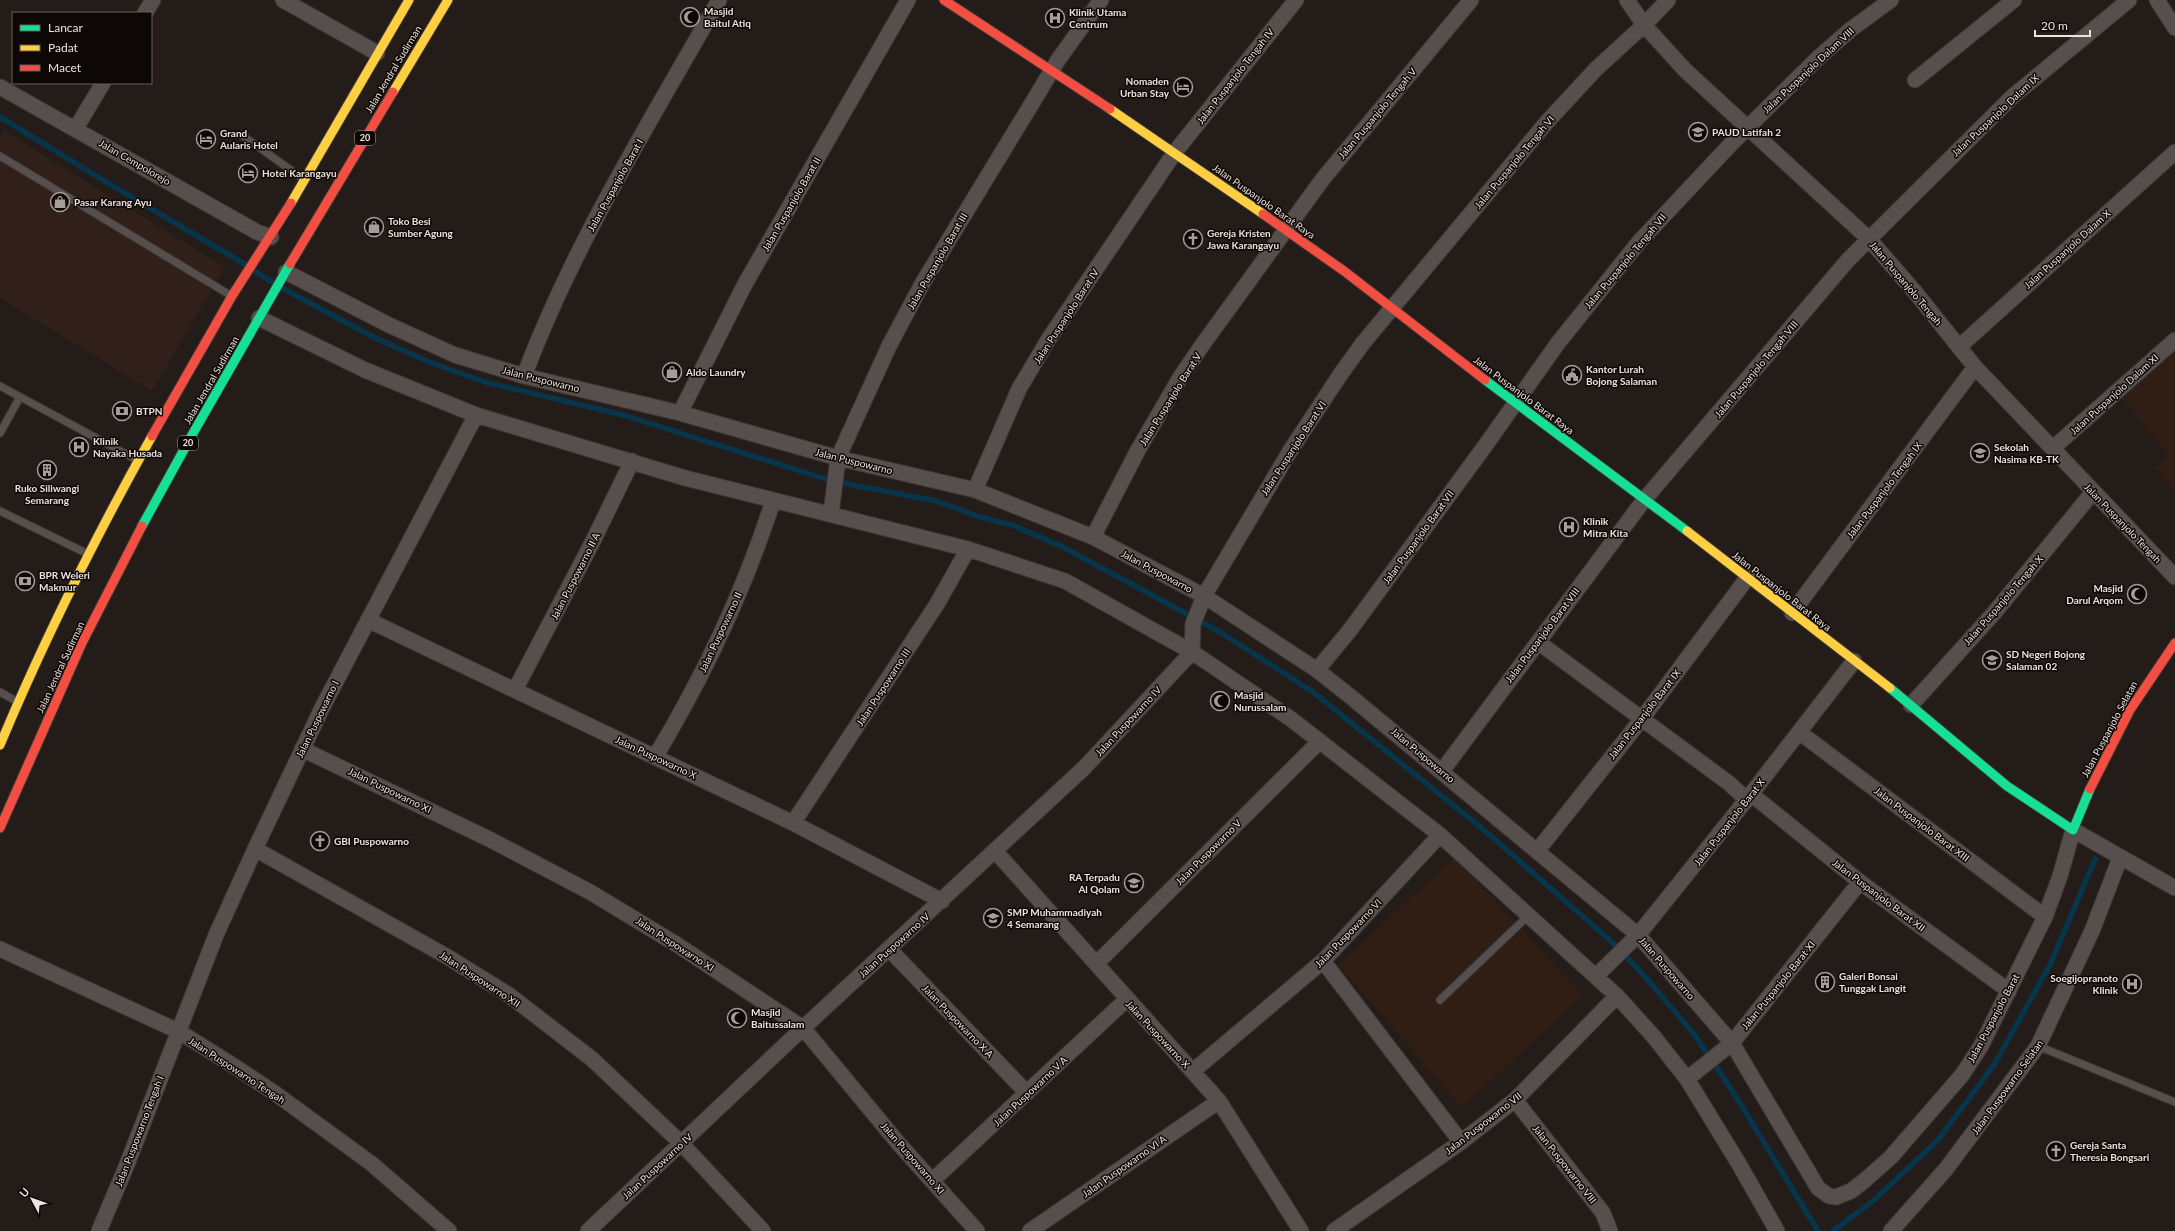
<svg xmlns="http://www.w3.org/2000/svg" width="2175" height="1231" font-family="Lato,sans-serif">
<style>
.commercial{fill:#302019}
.built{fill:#301e15}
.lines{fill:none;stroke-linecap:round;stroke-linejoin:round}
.stream{stroke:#07364c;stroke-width:5.5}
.lane-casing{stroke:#3d3734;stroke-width:9}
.street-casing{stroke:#3d3734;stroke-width:17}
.fast-casing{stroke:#3d3734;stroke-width:11}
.slow-casing{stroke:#3d3734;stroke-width:11}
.jam-casing{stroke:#3d3734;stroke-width:11}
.lane{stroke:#564f4d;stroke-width:7}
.street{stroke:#564f4d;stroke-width:15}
.fast{stroke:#16e098;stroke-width:9}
.slow{stroke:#ffcf43;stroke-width:9}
.jam{stroke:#f24e42;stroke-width:9}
.labels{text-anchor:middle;stroke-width:3;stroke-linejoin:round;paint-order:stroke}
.shield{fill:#0d0705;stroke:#a9a09d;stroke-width:1}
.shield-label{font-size:9px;font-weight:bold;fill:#ece2de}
.poi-label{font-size:10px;font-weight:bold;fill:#ece2de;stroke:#0d0705;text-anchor:start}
.street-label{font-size:10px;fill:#ece2de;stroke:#0d0705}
</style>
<rect width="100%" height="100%" fill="#241c18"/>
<path class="commercial" d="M4,131L225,267L152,391L0,298V138Z"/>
<path class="built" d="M2175,346V490L2156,467L2169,455L2118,394Z
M1455,857L1583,996L1462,1107L1338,965Z"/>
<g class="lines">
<path class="stream" d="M0,117L113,186L246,265
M253,270L275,284
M282,288L373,337L434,364L485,382L623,415L832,481L936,501L980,517L1012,525L1063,547L1220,632L1313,692L1484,830L1612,942L1641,972L1694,1034L1735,1095L1818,1231
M1833,1231L1873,1201L1938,1140L1994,1065L2051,963L2095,859"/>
<defs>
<path id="lane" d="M243,136L302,178
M0,156L230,295
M0,386L137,460
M0,433L20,397
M0,511L88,554
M0,692L16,701
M1440,1000L1529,915
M2038,1046L2175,1102"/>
<path id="street" d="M283,0L377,53
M1627,0L1644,25L1685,70L1869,239L1915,292L1975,367L2175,577
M2157,0L2175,28
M145,13L153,0
M1915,80L2014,0
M0,87L257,232L271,237
M76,128L103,83
M286,272L389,325L455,355L524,376L680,413L838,458L975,490L1093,537L1204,596L1317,670L1351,697L1638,935L1732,1043L1818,1188L1829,1196L1836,1197L1851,1191L1864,1181L1891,1157L1962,1075L1981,1046L2045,917L2060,876L2073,830L2175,888
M259,318L365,370L476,415L685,478L968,549L1065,581L1192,652L1291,719L1440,835L1617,996L1654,1037L1687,1079L1739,1164L1777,1231
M1959,347L2175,152
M524,376C574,243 650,122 719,0
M680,413L745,284L908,0
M2053,448L2175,340
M975,490L1019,389L1048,340L1175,152L1296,0
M831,514L838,458L889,346L922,284L1034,100L1058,60L1101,0
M1093,537L1138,450L1181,376L1203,344L1322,180L1471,0
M1792,613L1975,367
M368,620L793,823L942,901
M1538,642L1730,784L1747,800
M1317,670L1350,630L1485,446L1558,343L1639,242L1731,144L1818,58L1850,30L1891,0
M515,690L594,539L632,461
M1911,705L1994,613L2093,492
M1799,732L2045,917
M302,749L489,839L590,892L676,944L803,1028L899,1144L977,1231
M655,757C704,676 744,591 773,501
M1442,771L1644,500L1848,260L2012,97L2129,0
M1751,794L1860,882L2009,991
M793,823L937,604L968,549
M255,849L446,956L509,995L592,1059L681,1143L763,1231
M1538,850L1641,720L1748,577
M996,852L1219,1101L1301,1231
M0,949L178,1031L234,1066L276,1094L372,1164L449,1231
M889,949L1027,1093
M1323,961L1461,1142
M1097,963L1320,741
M1596,976L1638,935L1751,794L1854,661
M1193,1071L1323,961L1440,835
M1687,1079L1732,1043L1860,882
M1515,1100L1603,1213L1610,1231
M932,1181L1126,1000
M99,1231L126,1167L216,935L255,849L323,706L476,415
M588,1231L803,1028L1084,768L1192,652L1193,624L1204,596L1290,451L1340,375L1363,343L1546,123L1596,69L1644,25L1668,0
M1030,1231L1219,1101
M1334,1231L1461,1142L1515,1100L1617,996
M1891,1231L1946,1169L2038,1046L2092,931L2120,858"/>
<path id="fast" d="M1485,380L1687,531
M142,526L192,435L290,264
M1890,688L2007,786L2073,830L2090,789"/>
<path id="slow" d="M393,92L448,0
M1110,109L1263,214
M291,203L409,0
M1687,531L1890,688
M0,745C44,640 96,536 152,436"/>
<path id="jam" d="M944,0L1110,109
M1263,214L1344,271L1485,380
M290,264L393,92
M152,436L232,296L291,203
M2090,789L2130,710L2175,643
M0,828L82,643L142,526"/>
</defs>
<use href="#lane" class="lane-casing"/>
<use href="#street" class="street-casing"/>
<use href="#fast" class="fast-casing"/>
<use href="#slow" class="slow-casing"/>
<use href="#jam" class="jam-casing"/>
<use href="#lane" class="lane"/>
<use href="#street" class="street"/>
<use href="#fast" class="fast"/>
<use href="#slow" class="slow"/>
<use href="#jam" class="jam"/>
</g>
<defs>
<symbol id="mosque-ring" viewBox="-11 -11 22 22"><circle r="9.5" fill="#0d0705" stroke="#a69d99" stroke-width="1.5"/><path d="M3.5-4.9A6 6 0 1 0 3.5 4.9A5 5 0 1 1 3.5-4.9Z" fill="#a69d99"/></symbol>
<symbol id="hospital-ring" viewBox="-11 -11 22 22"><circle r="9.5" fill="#0d0705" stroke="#a69d99" stroke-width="1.5"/><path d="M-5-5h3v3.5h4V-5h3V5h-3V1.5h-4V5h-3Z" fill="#a69d99"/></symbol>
<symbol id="hotel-ring" viewBox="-11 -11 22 22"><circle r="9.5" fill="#0d0705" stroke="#a69d99" stroke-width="1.5"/><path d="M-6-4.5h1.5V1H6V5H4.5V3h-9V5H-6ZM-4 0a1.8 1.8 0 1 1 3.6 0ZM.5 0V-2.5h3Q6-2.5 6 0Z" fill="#a69d99"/></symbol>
<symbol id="school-ring" viewBox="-11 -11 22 22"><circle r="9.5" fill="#0d0705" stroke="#a69d99" stroke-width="1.5"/><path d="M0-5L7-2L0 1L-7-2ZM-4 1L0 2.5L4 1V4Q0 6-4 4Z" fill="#a69d99"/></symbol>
<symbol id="shop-ring" viewBox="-11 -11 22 22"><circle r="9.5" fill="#0d0705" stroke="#a69d99" stroke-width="1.5"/><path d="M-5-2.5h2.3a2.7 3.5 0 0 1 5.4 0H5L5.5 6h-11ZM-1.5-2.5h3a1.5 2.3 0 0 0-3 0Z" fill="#a69d99"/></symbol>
<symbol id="church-ring" viewBox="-11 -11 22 22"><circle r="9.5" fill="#0d0705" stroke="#a69d99" stroke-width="1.5"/><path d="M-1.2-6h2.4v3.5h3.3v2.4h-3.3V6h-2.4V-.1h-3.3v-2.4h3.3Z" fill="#a69d99"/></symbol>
<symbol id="civic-ring" viewBox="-11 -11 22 22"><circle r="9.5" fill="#0d0705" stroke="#a69d99" stroke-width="1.5"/><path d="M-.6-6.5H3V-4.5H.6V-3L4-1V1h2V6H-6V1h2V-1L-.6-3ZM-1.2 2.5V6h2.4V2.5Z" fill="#a69d99"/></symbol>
<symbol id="bank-ring" viewBox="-11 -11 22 22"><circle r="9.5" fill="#0d0705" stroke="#a69d99" stroke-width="1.5"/><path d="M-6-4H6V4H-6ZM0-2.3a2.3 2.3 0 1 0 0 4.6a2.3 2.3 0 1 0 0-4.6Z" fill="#a69d99"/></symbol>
<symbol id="building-ring" viewBox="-11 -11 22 22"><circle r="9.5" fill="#0d0705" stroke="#a69d99" stroke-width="1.5"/><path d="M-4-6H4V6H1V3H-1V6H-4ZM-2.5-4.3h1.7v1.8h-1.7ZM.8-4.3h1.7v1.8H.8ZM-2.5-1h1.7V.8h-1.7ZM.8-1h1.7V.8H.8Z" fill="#a69d99"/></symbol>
</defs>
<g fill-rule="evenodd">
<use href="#mosque-ring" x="679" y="6" width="22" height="22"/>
<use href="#hospital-ring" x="1044" y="7" width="22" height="22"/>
<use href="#hotel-ring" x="1172" y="76" width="22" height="22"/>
<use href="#school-ring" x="1687" y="121" width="22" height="22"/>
<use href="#hotel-ring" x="195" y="128" width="22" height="22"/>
<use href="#hotel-ring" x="237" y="162" width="22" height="22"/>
<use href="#shop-ring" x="49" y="191" width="22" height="22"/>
<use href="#shop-ring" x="363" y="216" width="22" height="22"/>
<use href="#church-ring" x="1182" y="228" width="22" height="22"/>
<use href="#shop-ring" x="661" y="361" width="22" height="22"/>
<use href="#civic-ring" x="1561" y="364" width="22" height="22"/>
<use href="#bank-ring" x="111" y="400" width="22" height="22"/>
<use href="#hospital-ring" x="68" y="436" width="22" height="22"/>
<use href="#school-ring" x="1969" y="442" width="22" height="22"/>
<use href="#building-ring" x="36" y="459" width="22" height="22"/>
<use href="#hospital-ring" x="1558" y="516" width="22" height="22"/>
<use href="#bank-ring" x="14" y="570" width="22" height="22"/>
<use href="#mosque-ring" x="2126" y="583" width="22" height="22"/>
<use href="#school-ring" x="1981" y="649" width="22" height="22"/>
<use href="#mosque-ring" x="1209" y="690" width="22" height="22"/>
<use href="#church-ring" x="309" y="830" width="22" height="22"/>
<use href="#school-ring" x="1123" y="872" width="22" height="22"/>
<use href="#school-ring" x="982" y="907" width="22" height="22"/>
<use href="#building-ring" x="1814" y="971" width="22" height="22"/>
<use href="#hospital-ring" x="2121" y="973" width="22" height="22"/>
<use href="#mosque-ring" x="726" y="1007" width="22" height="22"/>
<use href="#church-ring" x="2045" y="1140" width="22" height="22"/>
</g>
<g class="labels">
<g class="shield">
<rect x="355" y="131" width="20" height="14" rx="3"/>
<rect x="178" y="436" width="20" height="14" rx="3"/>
</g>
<g class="shield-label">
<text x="365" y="141">20</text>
<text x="188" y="446">20</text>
</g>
<g class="poi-label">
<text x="704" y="15">Masjid<tspan x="704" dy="12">Baitul Atiq</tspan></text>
<text x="1069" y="16">Klinik Utama<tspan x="1069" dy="12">Centrum</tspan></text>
<text x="1169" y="85" text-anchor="end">Nomaden<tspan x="1169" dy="12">Urban Stay</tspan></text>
<text x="1712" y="136">PAUD Latifah 2</text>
<text x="220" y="137">Grand<tspan x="220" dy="12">Aularis Hotel</tspan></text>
<text x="262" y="177">Hotel Karangayu</text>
<text x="74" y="206">Pasar Karang Ayu</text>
<text x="388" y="225">Toko Besi<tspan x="388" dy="12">Sumber Agung</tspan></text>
<text x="1207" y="237">Gereja Kristen<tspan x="1207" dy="12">Jawa Karangayu</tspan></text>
<text x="1586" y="373">Kantor Lurah<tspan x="1586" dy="12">Bojong Salaman</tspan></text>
<text x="686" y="376">Aldo Laundry</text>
<text x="136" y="415">BTPN</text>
<text x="93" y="445">Klinik<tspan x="93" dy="12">Nayaka Husada</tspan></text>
<text x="1994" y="451">Sekolah<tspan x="1994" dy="12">Nasima KB-TK</tspan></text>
<text x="47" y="492" text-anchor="middle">Ruko Siliwangi<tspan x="47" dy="12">Semarang</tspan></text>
<text x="1583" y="525">Klinik<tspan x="1583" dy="12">Mitra Kita</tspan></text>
<text x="39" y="579">BPR Weleri<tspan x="39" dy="12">Makmur</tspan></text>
<text x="2123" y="592" text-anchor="end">Masjid<tspan x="2123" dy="12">Darul Arqom</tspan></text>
<text x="2006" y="658">SD Negeri Bojong<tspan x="2006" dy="12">Salaman 02</tspan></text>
<text x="1234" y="699">Masjid<tspan x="1234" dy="12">Nurussalam</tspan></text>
<text x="334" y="845">GBI Puspowarno</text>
<text x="1120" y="881" text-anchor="end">RA Terpadu<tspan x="1120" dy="12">Al Qolam</tspan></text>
<text x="1007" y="916">SMP Muhammadiyah<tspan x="1007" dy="12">4 Semarang</tspan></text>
<text x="1839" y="980">Galeri Bonsai<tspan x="1839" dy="12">Tunggak Langit</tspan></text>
<text x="2118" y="982" text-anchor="end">Soegijopranoto<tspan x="2118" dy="12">Klinik</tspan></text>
<text x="751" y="1016">Masjid<tspan x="751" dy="12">Baitussalam</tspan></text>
<text x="2070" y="1149">Gereja Santa<tspan x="2070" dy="12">Theresia Bongsari</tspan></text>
</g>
<g class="street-label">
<text transform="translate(393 69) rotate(-59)" y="4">Jalan Jendral Sudirman</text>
<text transform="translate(1808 70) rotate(-43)" y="4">Jalan Puspanjolo Dalam VIII</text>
<text transform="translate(1235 76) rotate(-52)" y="4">Jalan Puspanjolo Tengah IV</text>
<text transform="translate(1377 113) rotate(-50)" y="4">Jalan Puspanjolo Tengah V</text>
<text transform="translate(1995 115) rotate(-43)" y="4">Jalan Puspanjolo Dalam IX</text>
<text transform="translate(135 162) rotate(30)" y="4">Jalan Cempolorejo</text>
<text transform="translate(1514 162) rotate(-50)" y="4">Jalan Puspanjolo Tengah VI</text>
<text transform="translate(615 185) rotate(-61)" y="4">Jalan Puspanjolo Barat I</text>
<text transform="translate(1264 201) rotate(35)" y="4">Jalan Puspanjolo Barat Raya</text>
<text transform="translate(791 204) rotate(-60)" y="4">Jalan Puspanjolo Barat II</text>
<text transform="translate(2067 249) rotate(-42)" y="4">Jalan Puspanjolo Dalam X</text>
<text transform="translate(937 261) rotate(-60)" y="4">Jalan Puspanjolo Barat III</text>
<text transform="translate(1625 261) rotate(-50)" y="4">Jalan Puspanjolo Tengah VII</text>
<text transform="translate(1906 283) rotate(50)" y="4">Jalan Puspanjolo Tengah</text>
<text transform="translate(1066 316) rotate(-57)" y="4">Jalan Puspanjolo Barat IV</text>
<text transform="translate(1756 369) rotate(-50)" y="4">Jalan Puspanjolo Tengah VIII</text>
<text transform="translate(541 379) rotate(14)" y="4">Jalan Puspowarno</text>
<text transform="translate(211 380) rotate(-60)" y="4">Jalan Jendral Sudirman</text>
<text transform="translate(2114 394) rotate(-42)" y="4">Jalan Puspanjolo Dalam XI</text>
<text transform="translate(1524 395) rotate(37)" y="4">Jalan Puspanjolo Barat Raya</text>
<text transform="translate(1170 399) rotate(-58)" y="4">Jalan Puspanjolo Barat V</text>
<text transform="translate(1293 448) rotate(-57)" y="4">Jalan Puspanjolo Barat VI</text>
<text transform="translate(854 461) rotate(14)" y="4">Jalan Puspowarno</text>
<text transform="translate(1884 490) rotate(-53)" y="4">Jalan Puspanjolo Tengah IX</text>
<text transform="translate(2123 523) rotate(46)" y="4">Jalan Puspanjolo Tengah</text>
<text transform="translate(1418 537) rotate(-54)" y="4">Jalan Puspanjolo Barat VII</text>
<text transform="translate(1157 571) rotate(28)" y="4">Jalan Puspowarno</text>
<text transform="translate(575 576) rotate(-63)" y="4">Jalan Puspowarno II A</text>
<text transform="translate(1782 591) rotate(38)" y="4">Jalan Puspanjolo Barat Raya</text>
<text transform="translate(2003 600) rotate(-49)" y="4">Jalan Puspanjolo Tengah X</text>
<text transform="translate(720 632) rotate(-65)" y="4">Jalan Puspowarno II</text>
<text transform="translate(1542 635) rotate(-53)" y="4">Jalan Puspanjolo Barat VIII</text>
<text transform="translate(60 667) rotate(-65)" y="4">Jalan Jendral Sudirman</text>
<text transform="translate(883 687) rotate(-57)" y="4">Jalan Puspowarno III</text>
<text transform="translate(1644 714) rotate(-52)" y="4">Jalan Puspanjolo Barat IX</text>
<text transform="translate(317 719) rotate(-64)" y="4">Jalan Puspowarno I</text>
<text transform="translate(1128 721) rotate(-47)" y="4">Jalan Puspowarno IV</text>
<text transform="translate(2109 729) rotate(-62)" y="4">Jalan Puspanjolo Selatan</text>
<text transform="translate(1423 755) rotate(40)" y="4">Jalan Puspowarno</text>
<text transform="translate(656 757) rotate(25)" y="4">Jalan Puspowarno X</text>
<text transform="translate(390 790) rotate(26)" y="4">Jalan Puspowarno XI</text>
<text transform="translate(1729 822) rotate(-52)" y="4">Jalan Puspanjolo Barat X</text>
<text transform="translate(1922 824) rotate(37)" y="4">Jalan Puspanjolo Barat XIII</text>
<text transform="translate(1208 852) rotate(-45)" y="4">Jalan Puspowarno V</text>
<text transform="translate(1879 895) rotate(37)" y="4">Jalan Puspanjolo Barat XII</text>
<text transform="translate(1348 933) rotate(-46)" y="4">Jalan Puspowarno VI</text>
<text transform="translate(675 944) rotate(33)" y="4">Jalan Puspowarno XI</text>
<text transform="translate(894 945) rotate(-42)" y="4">Jalan Puspowarno IV</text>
<text transform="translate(1667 968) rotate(49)" y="4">Jalan Puspowarno</text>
<text transform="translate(480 979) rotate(33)" y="4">Jalan Puspowarno XII</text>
<text transform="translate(1778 985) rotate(-51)" y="4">Jalan Puspanjolo Barat XI</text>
<text transform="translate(1993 1018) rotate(-62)" y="4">Jalan Puspanjolo Barat</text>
<text transform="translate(958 1021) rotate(46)" y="4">Jalan Puspowarno X A</text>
<text transform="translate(1158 1034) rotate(47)" y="4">Jalan Puspowarno X</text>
<text transform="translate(237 1070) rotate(33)" y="4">Jalan Puspowarno Tengah</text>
<text transform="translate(2007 1087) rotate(-54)" y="4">Jalan Puspowarno Selatan</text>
<text transform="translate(1030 1091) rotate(-43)" y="4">Jalan Puspowarno V A</text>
<text transform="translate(1483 1123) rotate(-38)" y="4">Jalan Puspowarno VII</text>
<text transform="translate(139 1131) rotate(-69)" y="4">Jalan Puspowarno Tengah I</text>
<text transform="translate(913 1158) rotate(49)" y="4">Jalan Puspowarno XI</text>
<text transform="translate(1565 1164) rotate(52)" y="4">Jalan Puspowarno VIII</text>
<text transform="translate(657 1166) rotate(-43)" y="4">Jalan Puspowarno IV</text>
<text transform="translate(1124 1166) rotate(-35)" y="4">Jalan Puspowarno VI A</text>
</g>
</g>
<rect x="12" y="12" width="140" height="72" fill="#0d0705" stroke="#665f5c"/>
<rect x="20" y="25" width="20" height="6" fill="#16e098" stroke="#665f5c"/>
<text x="48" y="32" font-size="12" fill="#ece2de">Lancar</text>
<rect x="20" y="45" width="20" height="6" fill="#ffcf43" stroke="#665f5c"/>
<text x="48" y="52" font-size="12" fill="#ece2de">Padat</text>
<rect x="20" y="65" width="20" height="6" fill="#f24e42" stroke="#665f5c"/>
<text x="48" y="72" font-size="12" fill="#ece2de">Macet</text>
<g transform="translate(32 1199) rotate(311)" stroke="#0d0705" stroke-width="3" paint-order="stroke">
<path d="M0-3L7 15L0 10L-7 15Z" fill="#ece2de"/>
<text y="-6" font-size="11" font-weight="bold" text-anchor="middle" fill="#ece2de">U</text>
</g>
<path d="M2035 30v6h55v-6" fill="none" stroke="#ece2de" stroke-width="2"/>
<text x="2041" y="30" font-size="12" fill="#ece2de" stroke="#0d0705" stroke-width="3" paint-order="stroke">20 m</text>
</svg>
